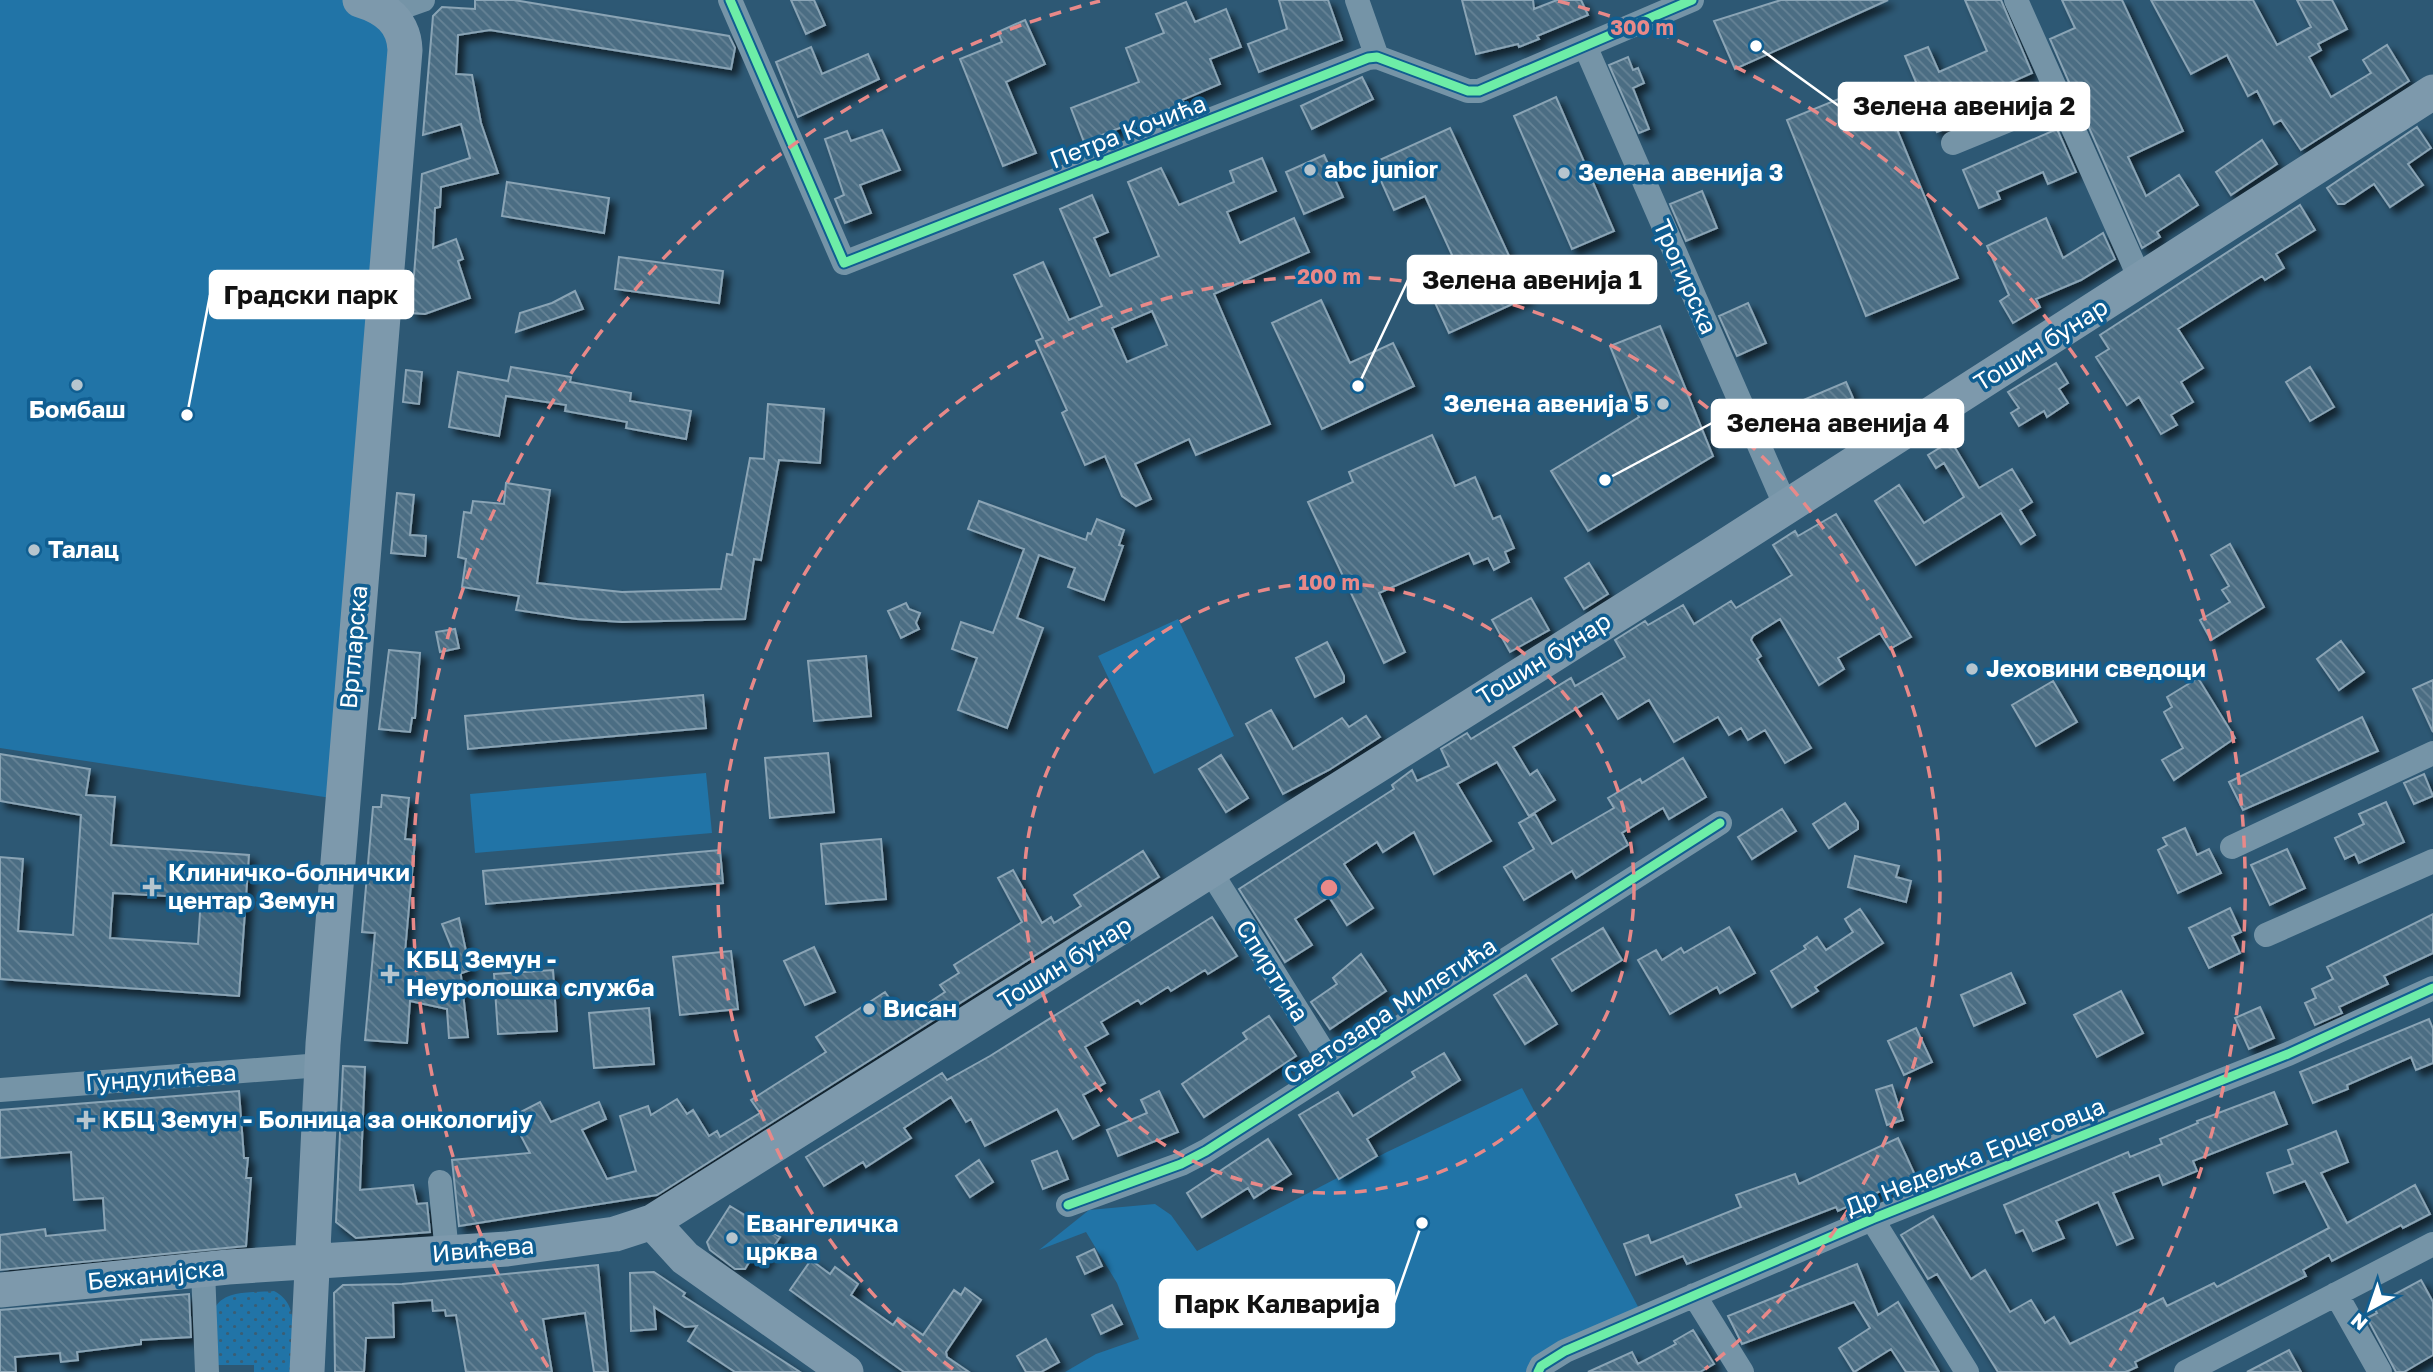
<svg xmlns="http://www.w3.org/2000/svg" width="2433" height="1372" font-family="'Golos Text',sans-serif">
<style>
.grass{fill:url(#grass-dots)}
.park{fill:#2174a7}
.building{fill:url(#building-back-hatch);stroke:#8aa4b5;stroke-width:2;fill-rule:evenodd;filter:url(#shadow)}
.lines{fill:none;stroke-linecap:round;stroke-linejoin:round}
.street{stroke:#7594a7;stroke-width:24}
.secondary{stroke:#7d99ac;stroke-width:35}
.cycleway-casing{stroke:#105e91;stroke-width:13}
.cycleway{stroke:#6deda7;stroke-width:9}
.ring{fill:none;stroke:#e88989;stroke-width:3.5;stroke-dasharray:12 9}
.poi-dot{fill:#b6c5ce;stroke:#105e91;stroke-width:2.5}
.labels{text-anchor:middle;stroke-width:7;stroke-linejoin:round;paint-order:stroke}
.street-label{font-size:24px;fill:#fff;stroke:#105e91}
.poi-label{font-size:24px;font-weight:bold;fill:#fff;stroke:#105e91;text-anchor:start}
.centre{fill:#e88989;stroke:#105e91;stroke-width:3.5}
.ring-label{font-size:21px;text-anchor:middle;font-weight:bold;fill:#e88989;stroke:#105e91;stroke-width:7;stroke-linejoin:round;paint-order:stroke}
.leader{fill:none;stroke:#fff;stroke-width:2.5}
.callout-dot{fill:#fff;stroke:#105e91;stroke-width:2.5}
.callout{fill:#fff;stroke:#fff;stroke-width:2.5}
.callout-label{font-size:26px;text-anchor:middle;font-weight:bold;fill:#111}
</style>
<defs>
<pattern id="grass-dots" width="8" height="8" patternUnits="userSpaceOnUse" patternTransform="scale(1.75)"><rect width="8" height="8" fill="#2174a7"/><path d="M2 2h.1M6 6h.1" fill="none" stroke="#395e75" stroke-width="1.8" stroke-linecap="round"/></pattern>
<pattern id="building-back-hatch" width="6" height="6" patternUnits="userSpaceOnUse" patternTransform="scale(1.75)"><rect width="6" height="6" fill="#4b6d83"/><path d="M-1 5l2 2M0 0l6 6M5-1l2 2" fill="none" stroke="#668396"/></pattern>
<filter id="shadow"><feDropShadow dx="6" dy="6" stdDeviation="3.5" flood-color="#0009"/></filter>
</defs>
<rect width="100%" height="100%" fill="#2d5874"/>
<path class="grass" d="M274,1291C303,1305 291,1345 290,1372H254V1365H218L216,1306C227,1289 255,1293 274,1291Z"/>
<path class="park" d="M0,0H355L398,46L331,798L0,748Z
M1178,619L1234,736L1154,774L1098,656Z
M706,773L712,833L475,853L470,794Z
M1522,1088L1644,1318L1538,1372H1065L1096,1354L1139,1339L1117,1283L1086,1232L1039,1250L1089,1210L1155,1204L1171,1215L1197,1251L1387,1152Z"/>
<path class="building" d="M475,0H514L729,36L735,48L731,69L490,30L458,35L456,74L472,75L481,123L498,173L441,187L440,207L435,208L433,248L456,239L463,259L458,261L470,298L425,314L411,313L422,174L470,158L461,124L423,135L433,16L442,7L475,9Z
M791,0H814L825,25L806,34Z
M1279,0H1328L1342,40L1259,72L1248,44L1287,29Z
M1462,0H1533L1534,9L1557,0H1581L1588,15L1537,36L1539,39L1519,47L1518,44L1476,54Z
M1781,0H1888L1735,69L1714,21Z
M1965,0H2001L2032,73L2007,84L2011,95L1966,114L1968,119L1937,132L1905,56L1928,47L1939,72L1987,51Z
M2062,0H2122L2183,131L2128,157L2146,196L2179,175L2198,205L2157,232L2160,237L2142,248L2050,39L2075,28Z
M2151,0H2253L2277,45L2311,27L2297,0H2332L2347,29L2318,44L2321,50L2309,57L2331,97L2371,73L2363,60L2387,45L2409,81L2301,150L2281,120L2274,124L2257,91L2248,96L2227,55L2191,74Z
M1186,2L1195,22L1226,9L1241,47L1210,59L1220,84L1182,100L1184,103L1084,142L1071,108L1139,82L1126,48L1164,33L1156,14Z
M1025,20L1045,64L1006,82L1036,153L1003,166L960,59L1002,42L998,32Z
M811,47L822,74L868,54L879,79L798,117L776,62Z
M1628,57L1633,70L1638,68L1644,83L1633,88L1649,129L1639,133L1609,65Z
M1362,77L1373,99L1312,129L1301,106Z
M1878,83L1958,278L1866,316L1787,120Z
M1556,97L1614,231L1572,249L1514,116Z
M2417,127L2431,148L2408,164L2423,185L2390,207L2374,184L2344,204H2338L2327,188Z
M1450,128L1528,297L1449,333L1426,283L1458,268L1425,196L1394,210L1373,163Z
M2057,129L2076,172L2048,184L2043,172L1997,192L2000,199L1979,208L1963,170Z
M882,130L900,170L860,185L871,213L845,223L835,199L844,195L825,139L847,131L851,141Z
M2262,140L2277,164L2231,195L2216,172Z
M1324,155L1343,197L1304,214L1286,172Z
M1262,158L1276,191L1227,212L1240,243L1294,218L1309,252L1214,294L1270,424L1196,455L1189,439L1135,464L1151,499L1136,506L1122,496L1105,456L1085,465L1062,413L1067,410L1036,341L1043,338L1014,275L1043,262L1069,320L1102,306L1060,209L1092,195L1108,232L1094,238L1110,276L1159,256L1128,182L1161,168L1179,205L1234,182L1230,171ZM1152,311L1167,345L1127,362L1112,328Z
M507,182L609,198L604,233L502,216Z
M1702,191L1717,228L1686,241L1670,204Z
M2300,205L2315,230L2276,254L2284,268L2265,280L2262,276L2178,329L2203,368L2181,382L2193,402L2171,415L2177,425L2161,434L2139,397L2127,405L2096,357L2109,349L2100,335Z
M2046,218L2063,258L2103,233L2115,259L2081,280L2036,299L2040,307L2013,323L2000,301L2009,295L1987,246Z
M619,257L723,271L719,303L615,289Z
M575,291L583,309L516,332L520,313L552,303Z
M1321,300L1350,363L1393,343L1414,386L1322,429L1272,323Z
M1748,303L1766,343L1737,356L1719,316Z
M1660,326L1713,456L1588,531L1551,471L1639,417L1610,346Z
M2056,363L2068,383L2059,389L2068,403L2047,417L2044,411L2019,426L2011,413L2019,408L2008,392Z
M511,367L571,377L570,382L631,393L630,401L691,411L686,439L626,428L627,422L565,411L566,405L506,396L499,436L449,427L458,372L508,381Z
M2310,367L2334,407L2310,421L2286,382Z
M406,370L422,372L419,404L403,402Z
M1846,382L1853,398L1770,433L1763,417Z
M768,404L824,409L820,463L779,460L761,560L754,559L745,619L622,622L577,619L516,610L519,596L462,587L466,559L458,557L464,512L471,513L473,501L504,504L506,483L550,490L537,583L622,592L721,589L727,554L732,555L750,458L764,459Z
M1432,435L1455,486L1475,477L1493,519L1500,516L1514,548L1505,552L1509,562L1494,570L1488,558L1474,564L1469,553L1379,593L1405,652L1384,663L1308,502L1353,482L1349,472Z
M1951,441L1979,488L2012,469L2032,502L2020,510L2035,535L2021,544L2001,513L1916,565L1875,501L1899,485L1924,523L1964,497L1944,463L1936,468L1928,455Z
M397,493L414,495L410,535L426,536L425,556L391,553Z
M979,501L1086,540L1088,533L1091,534L1097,519L1124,530L1119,545L1123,546L1104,600L1068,587L1075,568L1039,555L1017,618L1043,628L1007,728L958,710L977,658L952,649L961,622L993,633L1024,549L968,529Z
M1836,514L1911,637L1890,649L1880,633L1838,658L1844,669L1819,685L1780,619L1753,636L1751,640L1761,656L1757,659L1811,748L1785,763L1765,730L1748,740L1741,728L1729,735L1718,717L1674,742L1649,700L1618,719L1602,693L1513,747L1530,775L1537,770L1555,800L1529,816L1497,762L1457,784L1491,841L1434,874L1414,832L1383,852L1377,842L1344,864L1373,908L1347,925L1329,897L1295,919L1312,945L1285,962L1239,889L1394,789L1392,785L1412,770L1417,781L1449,766L1441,749L1467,733L1471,739L1571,678L1575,686L1625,657L1615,640L1645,621L1648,625L1683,605L1694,624L1731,601L1736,608L1792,575L1773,545L1795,531L1798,536Z
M2230,544L2264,607L2211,640L2200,620L2230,602L2222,590L2229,586L2211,555Z
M1589,563L1608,594L1584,609L1565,578Z
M1531,598L1549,630L1510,652L1492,620Z
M906,603L909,609L920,613L916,623L919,629L901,638L888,611Z
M455,629L459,648L440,652L436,632Z
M2341,641L2364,672L2339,690L2317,659Z
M1327,642L1344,676V682L1315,697L1296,658Z
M389,650L420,653L415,718H412L410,732L379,729Z
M866,656L871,716L814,721L808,661Z
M2198,678L2235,738L2174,780L2162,760L2183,748L2164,712L2172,707L2167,697Z
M2433,680V732L2413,689Z
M2053,681L2077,722L2036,746L2012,705Z
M703,695L706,728L468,749L465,716Z
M1271,710L1293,749L1342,718L1349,727L1366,716L1380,737L1329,770L1283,794L1246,724Z
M2362,717L2378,751L2243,810L2229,782Z
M828,753L834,812L770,818L765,758Z
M0,754L90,769L86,795L115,797L111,845L249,855L239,996L0,979V857L23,859L18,931L73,935L81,815L0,801ZM113,893L201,898L198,944L110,938Z
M1221,755L1248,798L1226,812L1199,769Z
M1683,758L1706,797L1669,819L1663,808L1622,833L1628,845L1576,878L1572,871L1524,900L1504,867L1534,849L1519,823L1535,814L1552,844L1614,808L1608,798L1640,779L1642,783Z
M2424,774L2433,796L2414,804L2404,783Z
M382,795L409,798L405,839L415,840L405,952L414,953L413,964L456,958L442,924L459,918L470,970L462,973L460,967L468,1037L449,1038L447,1009L410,1001L407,1043L365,1040L375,933L362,932L373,807H381Z
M2386,802L2404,842L2359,863L2355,854L2345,859L2335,838L2364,824L2359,814Z
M1845,803L1858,822V829L1829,848L1813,824Z
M1782,809L1796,831L1752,859L1738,837Z
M2185,828L2197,855L2209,849L2221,873L2178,893L2158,850L2167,845L2163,838Z
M881,839L886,899L826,904L821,844Z
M2287,849L2305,888L2270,905L2251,865Z
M720,850L723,883L486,904L483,871Z
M1143,851L1159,877L657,1195L459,1226L452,1160L530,1153L511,1117L540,1102L551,1122L599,1102L606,1119L582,1130L607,1179L636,1171L620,1116L648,1106L651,1115L677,1099L687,1114L693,1110L709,1136L717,1131L720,1137L760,1113L751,1100L826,1052L816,1037L885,992L904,1019L945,992L940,985L959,973L954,965L1022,922L998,878L1013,870L1042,923L1051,917L1054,923L1081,906L1074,895Z
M1855,856L1899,866L1896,877L1911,881L1906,902L1848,887Z
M2230,908L2241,932L2232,936L2240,953L2209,968L2189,928Z
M1860,909L1883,943L1815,987L1818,991L1792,1007L1771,971L1806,949L1804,946L1817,937L1826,950L1853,932L1845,919Z
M2433,914V953L2384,976L2388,984L2339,1007L2342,1013L2315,1025L2305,1003L2316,998L2312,989L2333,979L2327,967Z
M1212,917L1237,956L1208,974L1205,970L1171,991L1168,987L1141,1004L1138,1000L1101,1022L1108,1034L1085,1047L1105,1083L1083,1095L1099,1125L1073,1139L1057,1109L985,1146L971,1119L966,1122L951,1097L904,1128L911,1138L866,1167L863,1162L824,1186L806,1157L942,1073L947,1080L990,1056Z
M1729,927L1755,973L1720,993L1717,987L1670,1014L1638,960L1656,950L1662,960L1681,948L1684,953Z
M1603,928L1622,960L1572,991L1552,959Z
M814,947L835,992L805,1005L784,961Z
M731,951L738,1009L680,1015L673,957Z
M1361,954L1386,991L1330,1029L1311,1002L1337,984L1333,978Z
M553,970L557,1031L498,1034L494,974Z
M2011,973L2025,1003L1974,1026L1961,995Z
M1526,975L1557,1024L1525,1044L1494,995Z
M2121,991L2143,1033L2097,1057L2074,1015Z
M2260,1007L2274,1038L2249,1049L2235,1018Z
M649,1008L654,1064L594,1068L589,1013Z
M1269,1016L1296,1056L1204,1117L1182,1084L1247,1039L1243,1033Z
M2429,1019L2433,1029V1063L2416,1070L2411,1057L2347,1085L2348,1089L2313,1103L2300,1072Z
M1916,1028L1932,1062L1904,1075L1888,1041Z
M1444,1053L1460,1080L1367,1139L1377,1156L1339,1179L1299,1115L1338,1092L1353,1116L1415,1077L1412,1072Z
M343,1066L365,1067L360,1190L413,1185L417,1204L427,1203L430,1232L356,1238L336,1222Z
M1892,1085L1903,1120L1887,1125L1876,1090Z
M239,1091L244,1158H248L246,1178H251L246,1246L0,1270V1235L45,1229L46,1236L105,1230L103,1198L74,1200L71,1152L0,1158V1110Z
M1159,1091L1178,1132L1118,1156L1107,1130L1147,1113L1141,1100Z
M2274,1092L2287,1124L2193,1161L2197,1171L2163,1185L2159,1175L2113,1193L2133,1238L2117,1245L2098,1202L2056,1221L2064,1238L2033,1251L2023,1230L2016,1233L2004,1205L2128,1152L2130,1157L2162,1144L2160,1139L2198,1123L2197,1121Z
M2336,1131L2348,1162L2321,1173L2347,1223L2415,1185L2430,1214L2403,1228L2401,1225L2332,1261L2329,1255L2303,1270L2306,1276L2135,1362L2137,1367L2126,1372H1998L1937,1274L1928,1279L1901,1235L1933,1216L1971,1279L1985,1270L2010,1312L2031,1300L2045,1323L2054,1317L2070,1344L2163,1298L2167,1306L2214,1283L2217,1287L2329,1228L2305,1181L2274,1193L2267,1173L2293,1164L2288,1150Z
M1898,1138L1915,1175L1838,1211L1836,1207L1687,1264L1683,1256L1636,1275L1624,1244L1648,1235L1651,1243L1741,1207L1736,1195L1795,1174L1799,1184Z
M1268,1139L1291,1174L1254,1198L1248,1188L1202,1217L1187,1193Z
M1057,1151L1068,1179L1043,1189L1032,1161Z
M979,1160L993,1182L970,1197L956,1176Z
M730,1206L780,1237L761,1266L751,1259L745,1269H735L710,1250L707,1242Z
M1094,1249L1102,1266L1085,1274L1077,1257Z
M811,1260L830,1274L835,1267L858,1284L851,1295L893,1325L898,1318L923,1335L954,1290L961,1295L965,1288L981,1300L946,1352L947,1357L969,1372H904L880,1355L790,1290Z
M1857,1264L1878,1315L1898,1302L1939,1372H1906L1891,1349L1854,1372L1839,1348L1870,1328L1854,1302L1742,1344L1728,1316Z
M598,1265L608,1372H594L585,1313L543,1319L552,1372H466L456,1315L446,1316L445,1310L433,1311L432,1300L393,1303L394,1337L366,1338L364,1372H335L334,1293L343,1285L402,1284Z
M654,1272L685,1293L683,1296L800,1372H735L688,1341L697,1326L685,1327L654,1307L656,1329L631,1331L630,1273Z
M2421,1280L2433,1302V1355L2404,1372H2396L2367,1318L2377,1313L2373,1306Z
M189,1294L191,1337L141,1340V1344L77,1352L78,1360L61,1362L60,1353L15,1357L16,1372H0V1310Z
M1112,1305L1122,1324L1101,1334L1092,1315Z
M1693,1330L1714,1364L1700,1372H1588L1632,1352L1638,1364L1676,1344L1674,1341Z
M1046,1339L1059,1362L1041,1372H1026L1017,1356Z
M2289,1350L2301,1372H2247Z"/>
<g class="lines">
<path class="street" d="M730,0L844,263L1368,58L1377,57L1468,91H1479L1692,0
M1357,0L1377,57
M2016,0L2141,281
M393,18L406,6L423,0
M1586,48L1786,507
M1953,143L2060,99
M2232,847L2433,753
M1211,872L1334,1069
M2266,935L2433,861
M0,1090L321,1065
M440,1182L447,1253
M1068,1205L1181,1164L1206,1151L1720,823
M1872,1219L1967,1372
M203,1270L207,1372
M2336,1294L2380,1372
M1694,1295L1742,1372
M1538,1372L1541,1366L1565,1351L1872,1219L2288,1054L2433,988
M2186,1372L2433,1244"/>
<path class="secondary" d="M652,1222L685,1258L846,1372
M0,1290L228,1267L507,1249L615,1234L652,1222L1713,554L2433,92
M307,1372L323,1044L405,50C404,22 386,8 360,0"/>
<defs>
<path id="cycleway" d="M730,0L844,263L1368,58L1377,57L1468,91H1479L1692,0
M1068,1205L1181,1164L1206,1151L1720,823
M1538,1372L1541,1366L1565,1351L1872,1219L2288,1054L2433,988"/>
</defs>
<use href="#cycleway" class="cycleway-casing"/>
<use href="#cycleway" class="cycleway"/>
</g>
<g class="ring">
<circle cx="1329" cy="888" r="305"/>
<path d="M953 1369A611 611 0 1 1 1705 1369"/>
<path d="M548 1367A916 916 0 0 1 1100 1M1558 1A916 916 0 0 1 2110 1367"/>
</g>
<g class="poi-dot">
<circle cx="1310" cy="170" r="7"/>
<circle cx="1564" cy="173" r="7"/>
<circle cx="77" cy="385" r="7"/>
<circle cx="1663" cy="404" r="7"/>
<circle cx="34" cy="550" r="7"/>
<circle cx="1972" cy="669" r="7"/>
<path d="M148.5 876.5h7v7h7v7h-7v7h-7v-7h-7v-7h7z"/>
<path d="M386.5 963.5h7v7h7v7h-7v7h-7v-7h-7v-7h7z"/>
<circle cx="869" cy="1009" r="7"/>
<path d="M82.5 1109.5h7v7h7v7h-7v7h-7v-7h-7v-7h7z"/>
<circle cx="732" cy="1238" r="7"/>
</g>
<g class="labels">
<g class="street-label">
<text transform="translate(1128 132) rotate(-21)" y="8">Петра Кочића</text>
<text transform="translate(1685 277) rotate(66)" y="8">Трогирска</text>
<text transform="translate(2041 345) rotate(-32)" y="8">Тошин бунар</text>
<text transform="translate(354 647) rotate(-85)" y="8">Вртларска</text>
<text transform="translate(1544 659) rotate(-32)" y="8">Тошин бунар</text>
<text transform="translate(1065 963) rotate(-32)" y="8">Тошин бунар</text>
<text transform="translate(1272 971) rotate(58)" y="8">Спиртина</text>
<text transform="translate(1390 1011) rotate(-33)" y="8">Светозара Милетића</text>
<text transform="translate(161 1078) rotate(-4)" y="8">Гундулићева</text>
<text transform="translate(1975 1157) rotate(-22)" y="8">Др Недељка Ерцеговца</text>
<text transform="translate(483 1250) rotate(-5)" y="8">Ивићева</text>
<text transform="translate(156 1275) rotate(-6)" y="8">Бежанијска</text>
</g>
<g class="poi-label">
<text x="1324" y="178">abc junior</text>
<text x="1578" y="181">Зелена авенија 3</text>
<text x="1649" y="412" text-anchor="end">Зелена авенија 5</text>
<text x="77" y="418" text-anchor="middle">Бомбаш</text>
<text x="48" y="558">Талац</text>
<text x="1986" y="677">Јеховини сведоци</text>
<text x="168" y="881">Клиничко-болнички<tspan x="168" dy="28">центар Земун</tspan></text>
<text x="406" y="968">КБЦ Земун -<tspan x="406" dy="28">Неуролошка служба</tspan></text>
<text x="883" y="1017">Висан</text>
<text x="102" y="1128">КБЦ Земун - Болница за онкологију</text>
<text x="746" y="1232">Евангеличка<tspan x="746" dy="28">црква</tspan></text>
</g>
</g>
<circle cx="1329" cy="888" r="10" class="centre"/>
<g class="ring-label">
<text x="1642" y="35">300 m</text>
<text x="1329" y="284">200 m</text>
<text x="1329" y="590">100 m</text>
</g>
<path class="leader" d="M1756 46L1839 106M1358 386L1408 280M187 415L210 295M1605 480L1712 423M1422 1223L1394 1303"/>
<g class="callout-dot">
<circle cx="1756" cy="46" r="7"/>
<circle cx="1358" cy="386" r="7"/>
<circle cx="187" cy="415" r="7"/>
<circle cx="1605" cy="480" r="7"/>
<circle cx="1422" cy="1223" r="7"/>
</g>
<g class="callout">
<rect x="1839" y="83" width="250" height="47" rx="7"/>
<rect x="1408" y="256" width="248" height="47" rx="7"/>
<rect x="210" y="271" width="203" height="47" rx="7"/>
<rect x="1712" y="400" width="251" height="47" rx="7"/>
<rect x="1160" y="1280" width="234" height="47" rx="7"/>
</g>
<g class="callout-label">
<text x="1964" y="115">Зелена авенија 2</text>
<text x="1532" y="289">Зелена авенија 1</text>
<text x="311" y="304">Градски парк</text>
<text x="1838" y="432">Зелена авенија 4</text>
<text x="1277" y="1313">Парк Калварија</text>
</g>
<g transform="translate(2370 1309) rotate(220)" stroke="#105e91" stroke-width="5" paint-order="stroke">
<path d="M0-5L12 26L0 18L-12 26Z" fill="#ffffff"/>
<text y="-10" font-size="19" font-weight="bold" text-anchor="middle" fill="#ffffff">N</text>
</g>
</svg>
